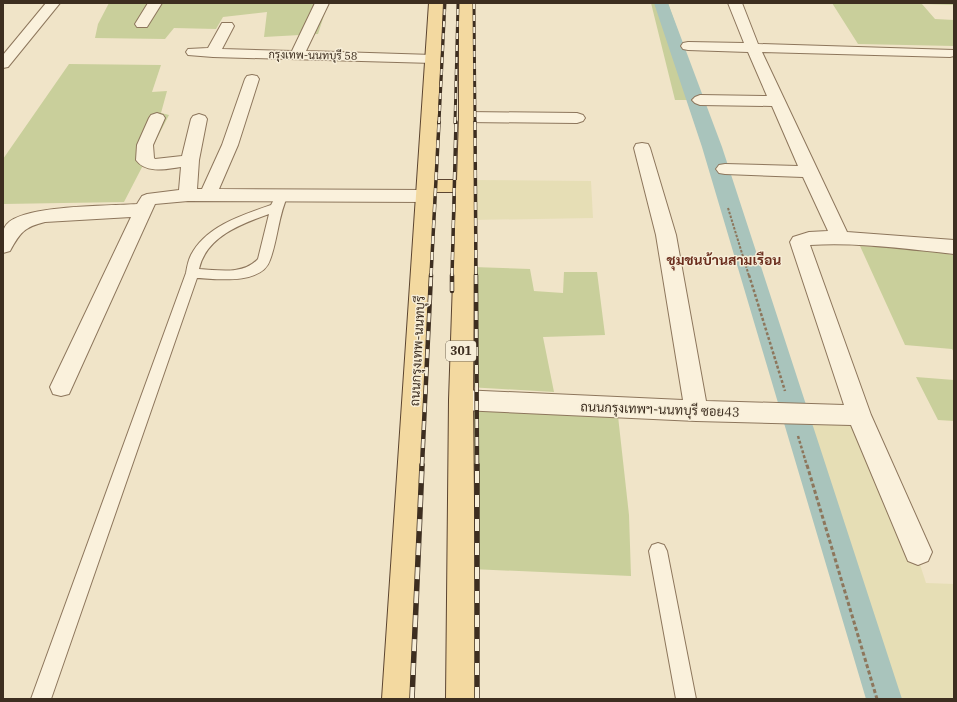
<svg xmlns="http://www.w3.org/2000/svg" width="957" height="702" font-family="'IBM Plex Serif',Sarabun,serif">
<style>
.farmland{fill:#e6deb5}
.green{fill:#c9cf9b}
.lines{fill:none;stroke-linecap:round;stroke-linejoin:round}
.canal{fill:#a9c4bc;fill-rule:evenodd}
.lane-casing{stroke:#8d765c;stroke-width:2}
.street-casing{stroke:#8d765c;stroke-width:2}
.primary-casing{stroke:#5b4430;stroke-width:2}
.path-far2{stroke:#8d765c;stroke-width:2;stroke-dasharray:2.5 1.5;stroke-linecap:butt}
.path-far1{stroke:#8d765c;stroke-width:2.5;stroke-dasharray:3 2;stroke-linecap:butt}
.path{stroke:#8d765c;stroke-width:3;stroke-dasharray:4 2.5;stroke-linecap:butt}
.lane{fill:#faf1dc;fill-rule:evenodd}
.street{fill:#faf1dc;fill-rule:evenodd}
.primary{fill:#f3d9a0;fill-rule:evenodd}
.rail-far3-casing{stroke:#3d2e20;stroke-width:3}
.rail-far2-casing{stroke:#3d2e20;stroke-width:3.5}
.rail-far1-casing{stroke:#3d2e20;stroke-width:4.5}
.rail-casing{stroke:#3d2e20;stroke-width:5.5}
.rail-far3{stroke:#f7eed8;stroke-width:2;stroke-dasharray:6;stroke-linecap:butt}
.rail-far2{stroke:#f7eed8;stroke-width:2.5;stroke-dasharray:8;stroke-linecap:butt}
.rail-far1{stroke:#f7eed8;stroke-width:3;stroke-dasharray:9;stroke-linecap:butt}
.rail{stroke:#f7eed8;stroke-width:4;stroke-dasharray:12;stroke-linecap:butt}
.labels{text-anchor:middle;stroke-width:3;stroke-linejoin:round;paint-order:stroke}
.far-street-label{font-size:11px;fill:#3d2e20;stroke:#f7eed8}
.shield{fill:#f7eed8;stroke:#756857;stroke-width:1}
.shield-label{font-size:12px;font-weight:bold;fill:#3d2e20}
.street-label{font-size:13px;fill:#3d2e20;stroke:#f7eed8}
.neighbourhood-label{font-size:14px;font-weight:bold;fill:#6b2e1e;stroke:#f7eed8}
</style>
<rect width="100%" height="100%" fill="#f0e4c8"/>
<path class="farmland" d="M470,180L591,181L593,218L471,220Z
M801,419L874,423L926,583L954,584V699H882Z"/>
<path class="green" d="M109,3H328L318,34L264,37L267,12L223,17L216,29L174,28L165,39L95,38L98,24Z
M651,3H668L700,94L688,100H675Z
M832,3H954V5L922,4L935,19L954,20V46L858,44Z
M69,64L161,65L152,92L167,91L161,113L169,115L124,202L3,204V159Z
M860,246L919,249L954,255V352L952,349L905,345Z
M473,267L530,269L534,291L563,293L564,272H597L605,335L543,337L554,392L468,387Z
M916,377L954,380V421L938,420Z
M472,406L618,416L629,515L631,576L471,569Z"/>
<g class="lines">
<path class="canal" d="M654,3H668L722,147L902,699H866L702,147Z"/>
<defs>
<path id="lane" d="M282,191L286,192L288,195C278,216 278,239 270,260C262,285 216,279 197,278L51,699H31L186,273C187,267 188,261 191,255C206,226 242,215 271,205L278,192ZM269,214L258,259C243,275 219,270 199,269C206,237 241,224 269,214Z
M658,543L664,545L667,551L696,699H676L649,551L652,545Z"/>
<path id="street" d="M46,3H60L8,67L3,68V55Z
M148,3H162L147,27H137L135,24Z
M315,3H329L306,51L433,55L438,56L440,59L438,62L433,63L213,57L188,55L186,52L188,49L208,48L222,23H232L234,26L222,49L292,51Z
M728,3H742L758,44L954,50V56L950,57L762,52L847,232L954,240V254C907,249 858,242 810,245L871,415L932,552L928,561L918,565L908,561L851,425L696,421L461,410L453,407L449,400L453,393L461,390L683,400L656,235L634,148L636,144L642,143L648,144L650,148L676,235L706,401L844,405L790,242L793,237L809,232L828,231L803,177L725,174L719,173L716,169L719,165L725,164L798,166L772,106L700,105L695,103L692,100L695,97L700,95L767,96L748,52L688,50L683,49L681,46L683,43L688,42L744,43Z
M252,75L257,76L259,79L238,145L219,189L426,190L432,192L435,196L432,200L426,202L188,201L155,204L69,394L61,396L53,394L50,387L131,217L45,222C24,227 20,233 10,251L3,253C3,243 0,230 8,223C27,205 108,206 137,204L142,196L147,194L179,190L181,167C167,169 146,174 136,160L137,145L149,118L151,115L157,113L163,115L165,118L153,145L154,158L155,159L182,156L191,119L193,116L199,114L205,116L207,119L199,160L197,189H202L222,145L245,79L247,76Z
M467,112L577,113L583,115L585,118L583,121L577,123L467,122L461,120L459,117L461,114Z"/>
<path id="primary" d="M429,3H443L435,180H457L459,117V3H473L475,117L473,400L476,699H446L449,400L456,192H434L412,699H382Z"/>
</defs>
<use href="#lane" class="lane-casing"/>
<use href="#street" class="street-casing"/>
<use href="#primary" class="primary-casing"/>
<path class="path-far2" d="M728,208L749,276"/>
<path class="path-far1" d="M749,275L785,391
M798,436L807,466"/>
<path class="path" d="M807,465L877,699"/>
<use href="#lane" class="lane"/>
<use href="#street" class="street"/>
<use href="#primary" class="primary"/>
<defs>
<path id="rail-far3" d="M474,3L475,123
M439,123L445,3
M455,123L458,3"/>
<path id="rail-far2" d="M475,122L476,276
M431,276L439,122
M452,276L456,122"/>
<path id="rail-far1" d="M476,275L477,466
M452,291V275
M422,466L431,275"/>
<path id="rail" d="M412,699L422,465
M477,699V465"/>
</defs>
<use href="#rail-far3" class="rail-far3-casing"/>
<use href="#rail-far2" class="rail-far2-casing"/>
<use href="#rail-far1" class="rail-far1-casing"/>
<use href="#rail" class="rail-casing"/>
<use href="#rail-far3" class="rail-far3"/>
<use href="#rail-far2" class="rail-far2"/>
<use href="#rail-far1" class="rail-far1"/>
<use href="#rail" class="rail"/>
</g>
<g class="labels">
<g class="far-street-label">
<text transform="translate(313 55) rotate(1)" y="4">กรุงเทพ-นนทบุรี 58</text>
</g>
<rect class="shield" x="446" y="341" width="30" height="20" rx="3"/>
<g class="shield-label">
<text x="461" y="355">301</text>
</g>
<g class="street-label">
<text transform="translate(417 351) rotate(-87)" y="5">ถนนกรุงเทพ-นนทบุรี</text>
<text transform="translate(660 409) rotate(2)" y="5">ถนนกรุงเทพฯ-นนทบุรี ซอย43</text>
</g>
<g class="neighbourhood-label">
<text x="724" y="265">ชุมชนบ้านสามเรือน</text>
</g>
</g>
<rect width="957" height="702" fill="none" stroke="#3d2e20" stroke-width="8"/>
</svg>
